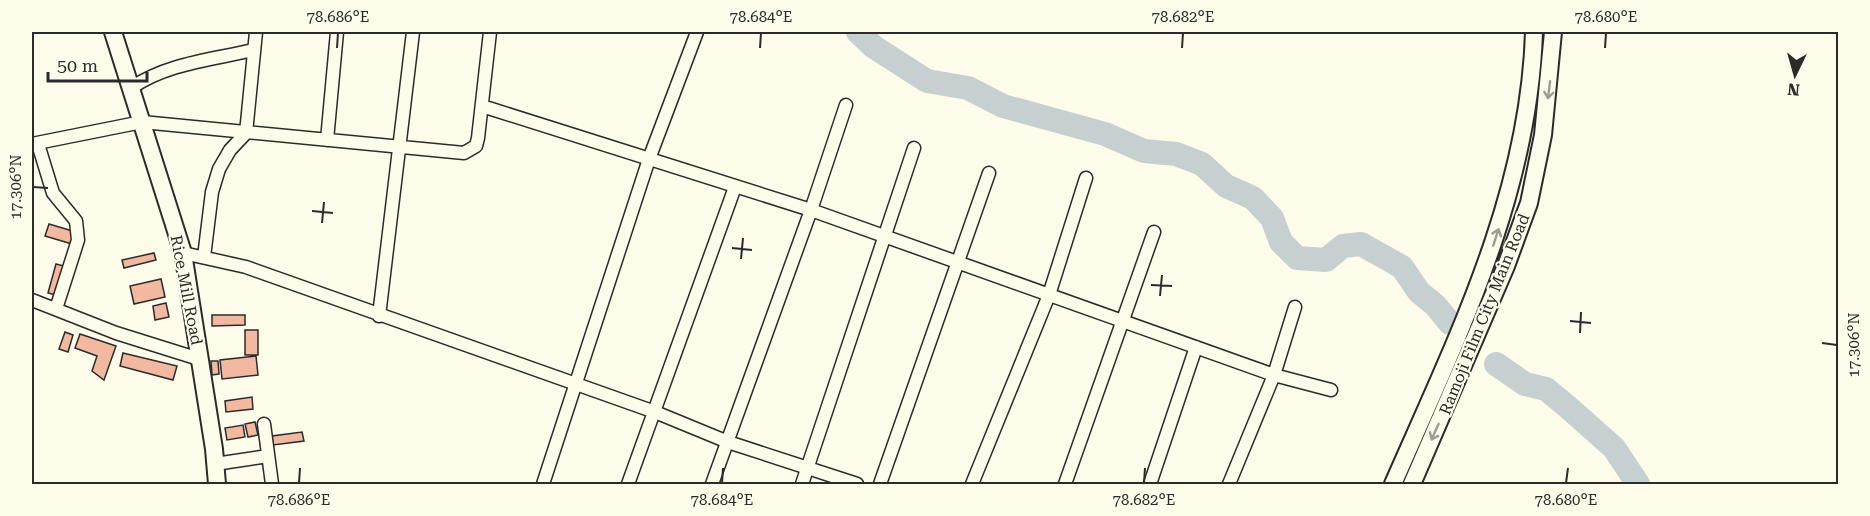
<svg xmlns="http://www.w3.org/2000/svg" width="1870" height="516" font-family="'Roboto Serif',serif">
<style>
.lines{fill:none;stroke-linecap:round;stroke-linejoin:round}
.river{stroke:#c7d0d0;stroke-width:24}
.building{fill:#f2b8a0;stroke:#2b2b2b;stroke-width:1.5}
.street-casing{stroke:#2b2b2b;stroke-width:15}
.secondary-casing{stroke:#2b2b2b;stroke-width:20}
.street{stroke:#fdfbea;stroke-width:12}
.secondary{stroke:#fdfbea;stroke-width:16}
.oneway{stroke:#9e9d94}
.ticks{fill:none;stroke:#2b2b2b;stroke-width:2}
.labels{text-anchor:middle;stroke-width:4.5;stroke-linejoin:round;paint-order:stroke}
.street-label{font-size:16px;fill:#2b2b2b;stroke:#fdfbea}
.neatline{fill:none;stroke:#2b2b2b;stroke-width:2}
.ticks-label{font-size:15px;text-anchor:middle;fill:#2b2b2b}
</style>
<rect width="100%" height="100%" fill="#fdfbea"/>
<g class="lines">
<path class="river" d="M858,32L874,47L927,81L968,88L1003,106L1105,134L1144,151L1176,154L1202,164L1226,186L1253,198L1272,218L1281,242L1297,258L1326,260L1343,246L1361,244L1402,267L1419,292L1435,305L1450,323
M1496,364L1525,384L1546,389L1569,408L1614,448L1638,484"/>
</g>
<path class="building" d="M49,224L76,232L72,244L45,236Z
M154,253L156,260L124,268L122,260Z
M56,264L68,267L60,296L48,293Z
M161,279L165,297L134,304L130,286Z
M166,303L169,317L155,320L153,306Z
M212,315H245V325L212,326Z
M245,330H258V355H245Z
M65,332L73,335L68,352L59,349Z
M80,334L116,346L104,380L92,371L97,356L75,348Z
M123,353L177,366L173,380L120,366Z
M256,356L258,375L222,379L220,360Z
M211,361H218L219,374L212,375Z
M252,397L253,409L226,412L225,401Z
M255,422L258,435L248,437L245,424Z
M243,425L245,437L227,440L225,428Z
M302,432L304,441L273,445L272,436Z"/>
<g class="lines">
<defs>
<path id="street" d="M131,88C168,63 211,60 253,50
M482,106L811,210L1274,375L1331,390
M327,140L337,32
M32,144L142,122L464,153L476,146L478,138L490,32
M38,144L53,193L76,221L78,240L56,309
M183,253L246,267L655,412L728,442L857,484
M204,257L212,192L219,169L230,150L246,133L256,32
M32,300L116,333L199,359
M379,316L413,32
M264,424L272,484
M215,464L268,456
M543,484L649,159L697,32
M628,484L735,187
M712,484L811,210L846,105
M802,484L914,148
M880,484L989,173
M972,484L1049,295L1086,178
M1065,484L1154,232
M1150,484L1196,347
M1229,484L1274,375L1295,307"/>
<path id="secondary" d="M113,32L183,253L214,449L217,484
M1393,484C1457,338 1529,194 1534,32
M1412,484L1506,266L1529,203L1543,135L1553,32"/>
</defs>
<use href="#street" class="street-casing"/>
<use href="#secondary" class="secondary-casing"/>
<use href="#street" class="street"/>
<use href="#secondary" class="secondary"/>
</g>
<defs><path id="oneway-shaft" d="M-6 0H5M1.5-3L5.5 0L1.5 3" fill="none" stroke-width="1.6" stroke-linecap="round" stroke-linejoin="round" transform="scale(1.5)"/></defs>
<g class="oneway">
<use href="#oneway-shaft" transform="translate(1549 90) rotate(97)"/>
<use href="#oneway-shaft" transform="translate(1496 237) rotate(-72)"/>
<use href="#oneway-shaft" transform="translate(1435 432) rotate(114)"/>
</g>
<path class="ticks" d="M337,48L338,33M760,48L761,33M1182,48L1183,33M1605,48L1606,33M33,187L48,188M312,211L333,213M322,223L324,202M732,248L752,250M741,259L743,238M1151,285L1172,286M1160,296L1162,275M1570,321L1591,323M1580,333L1581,312M1822,343L1837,345M299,483L300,468M722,483L723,468M1144,483L1145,468M1566,483L1568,468"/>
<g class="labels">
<g class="street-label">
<text transform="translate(187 290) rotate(79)" y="6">Rice Mill Road</text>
<text transform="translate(1484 314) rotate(-68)" y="6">Ramoji Film City Main Road</text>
</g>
</g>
<rect width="1870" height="516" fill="none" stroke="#fdfbea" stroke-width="66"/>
<g transform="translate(1795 75) rotate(185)" stroke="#fdfbea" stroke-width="4.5" paint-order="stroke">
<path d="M0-4.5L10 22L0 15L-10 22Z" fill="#2b2b2b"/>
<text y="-9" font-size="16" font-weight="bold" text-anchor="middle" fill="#2b2b2b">N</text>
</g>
<path d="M48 72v9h99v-9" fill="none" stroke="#2b2b2b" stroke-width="3"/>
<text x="57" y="72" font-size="18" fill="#2b2b2b" stroke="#fdfbea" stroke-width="4.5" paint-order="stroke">50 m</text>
<rect x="33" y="33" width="1804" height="450" class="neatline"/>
<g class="ticks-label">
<text x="338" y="22">78.686°E</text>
<text x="761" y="22">78.684°E</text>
<text x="1183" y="22">78.682°E</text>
<text x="1606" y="22">78.680°E</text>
<text transform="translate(16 187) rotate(-90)" y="5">17.306°N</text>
<text transform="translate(1854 345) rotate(-90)" y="5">17.306°N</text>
<text x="299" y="505">78.686°E</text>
<text x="722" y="505">78.684°E</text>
<text x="1144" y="505">78.682°E</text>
<text x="1566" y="505">78.680°E</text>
</g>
</svg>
